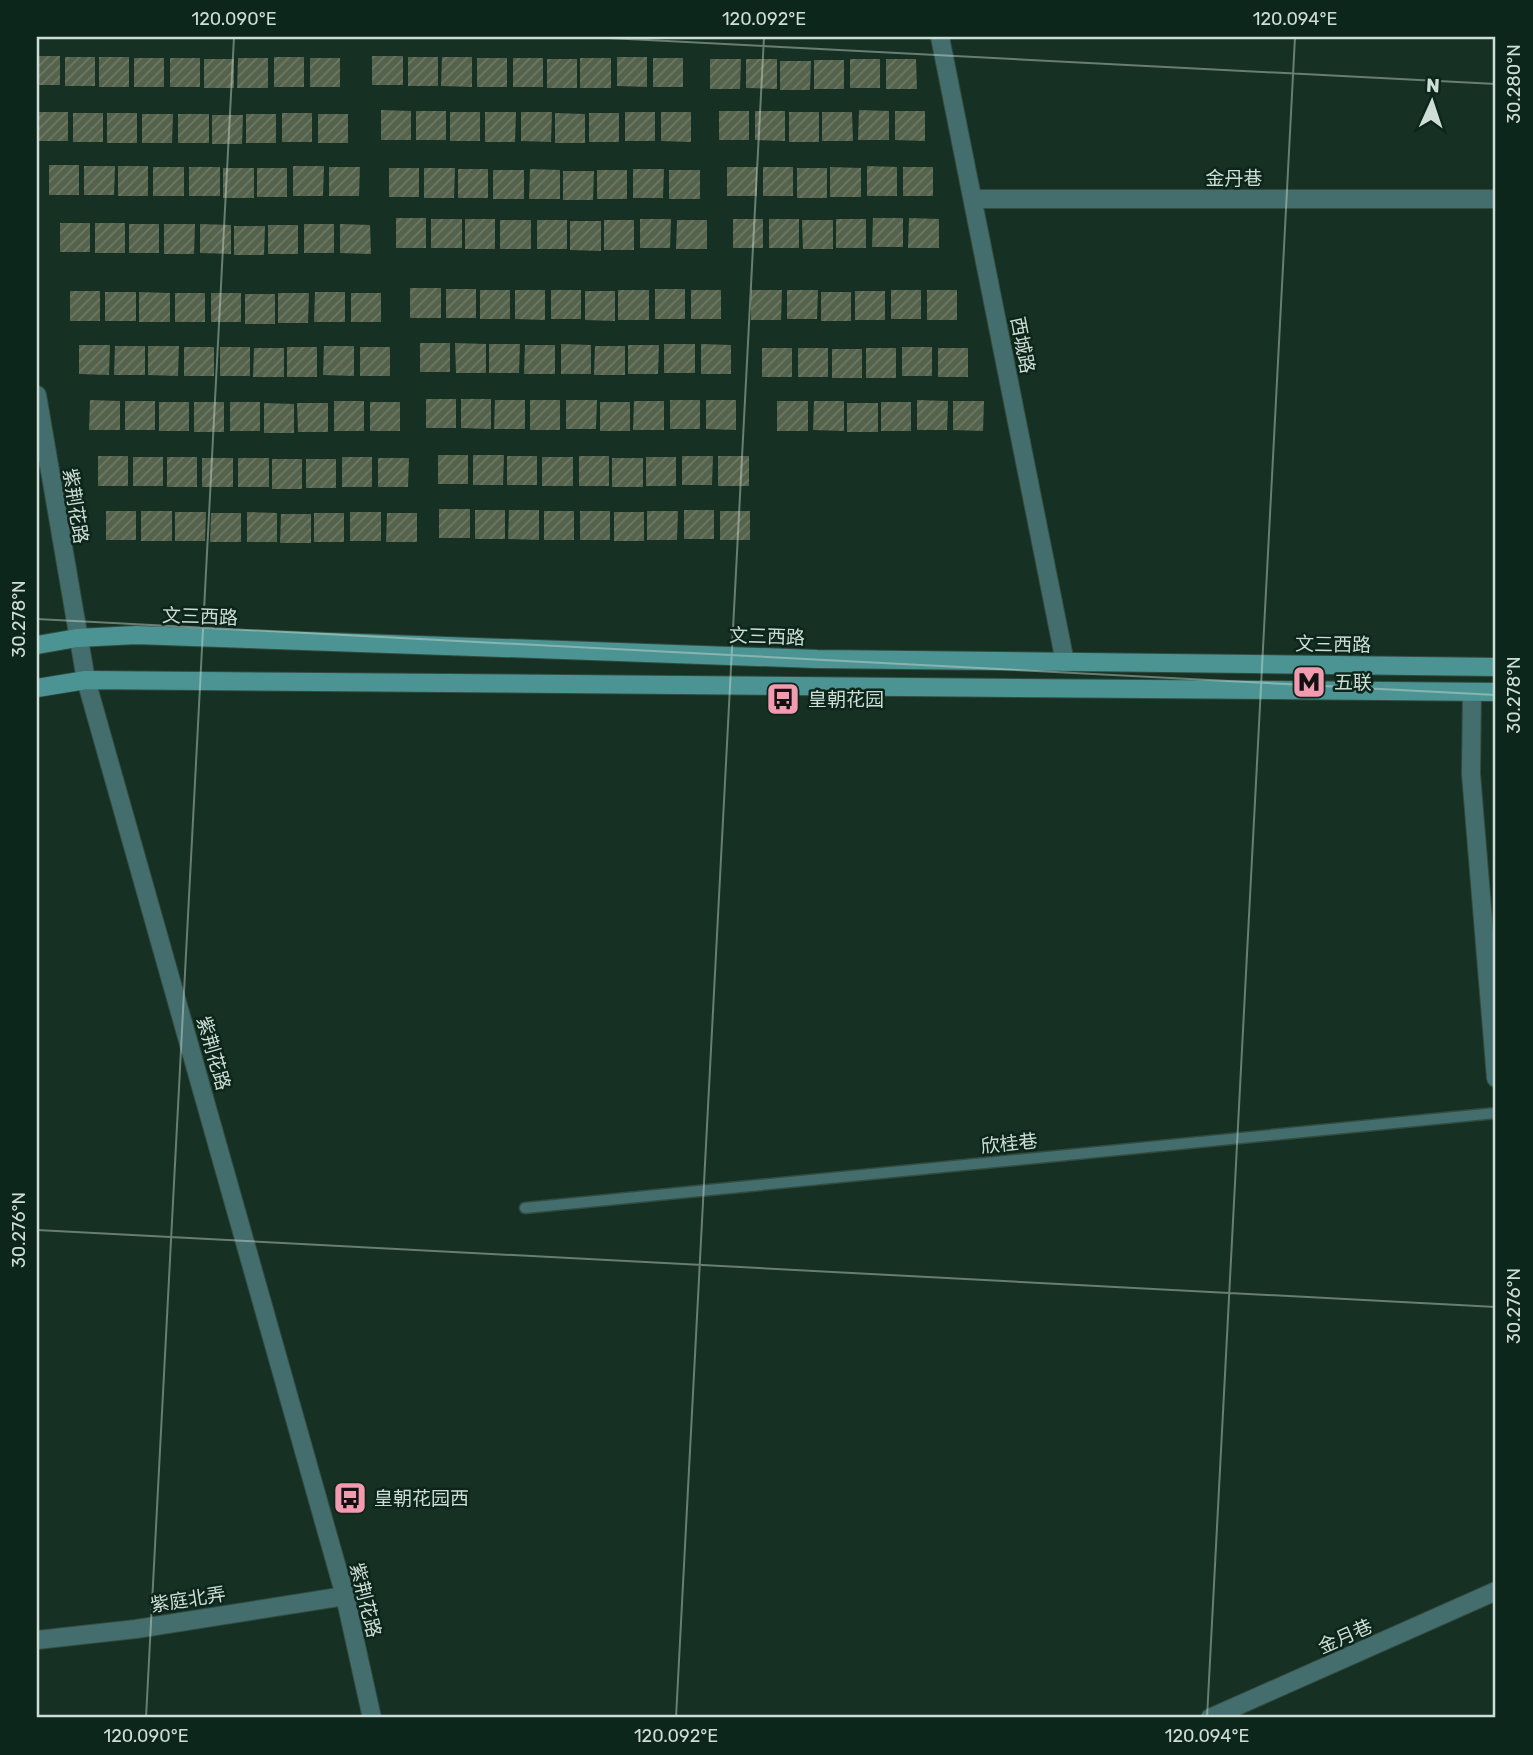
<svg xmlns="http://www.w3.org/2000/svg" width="1533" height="1755" font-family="Rubik,'Noto Sans SC',sans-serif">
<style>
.building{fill:url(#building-hatch)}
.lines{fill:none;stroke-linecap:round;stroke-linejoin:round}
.service-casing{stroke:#334c40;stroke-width:13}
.minor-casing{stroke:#334c40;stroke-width:20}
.tertiary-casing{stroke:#334c40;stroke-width:20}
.secondary-casing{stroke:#334c40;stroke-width:20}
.service{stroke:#436e6d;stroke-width:10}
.minor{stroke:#436e6d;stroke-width:18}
.tertiary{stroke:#436e6d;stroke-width:18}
.secondary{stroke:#4c9493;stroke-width:18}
.ticks{fill:none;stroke:#ceddd5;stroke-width:2;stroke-opacity:0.45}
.labels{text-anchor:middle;stroke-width:5;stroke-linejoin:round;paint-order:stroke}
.street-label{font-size:19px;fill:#ceddd5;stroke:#0c261b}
.poi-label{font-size:19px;fill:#ceddd5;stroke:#0c261b;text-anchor:start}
.neatline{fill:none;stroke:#ceddd5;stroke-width:2.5}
.ticks-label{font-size:18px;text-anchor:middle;fill:#ceddd5}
</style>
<defs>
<pattern id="building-hatch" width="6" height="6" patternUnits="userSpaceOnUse" patternTransform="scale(1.75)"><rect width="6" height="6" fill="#56634c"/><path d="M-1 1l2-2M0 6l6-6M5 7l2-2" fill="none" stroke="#6d7965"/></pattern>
</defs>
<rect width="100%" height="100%" fill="#163024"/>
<path class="building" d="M37,56H60V85H37Z
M372,56H403V85H372Z
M65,57H95V86H65Z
M99,57H129V87H99Z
M274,57H304V87H274Z
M408,57H438V86H408Z
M442,57H472V87L441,86Z
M617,57H647V87L617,86Z
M134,58H164V87H134Z
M170,58H200V87H170Z
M238,58H268V88H237Z
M310,58H340V87H310Z
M477,58H507V87H477Z
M513,58H543V87H513Z
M580,58H611V88H580Z
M653,58H683V87H653Z
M204,59H234V88H204Z
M547,59H577V88H547Z
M710,59H741L740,89H710Z
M746,59H777V89L746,88Z
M850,59H880V88H850Z
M886,59H916L917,89H886Z
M814,60H844V89H814Z
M780,61H811L810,90H780Z
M381,110L411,111V140H381Z
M859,110L889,111V140H858Z
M416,111H446V140H416Z
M719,111H749V140H719Z
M755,111H785V141L755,140Z
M895,111H925V141L895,140Z
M38,112H68V141H38Z
M450,112H480V141H450Z
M485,112H516L515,142H485Z
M521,112H552L551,142L521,141Z
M625,112H655V141H625Z
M661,112H691V142L661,141Z
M789,112H819V142H789Z
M822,112H852L853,141H822Z
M73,113H103V142H73Z
M107,113H137V143H107Z
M282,113H312V142H282Z
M555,113L585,114V143H555Z
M589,113H619V142H589Z
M142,114H173L172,143H142Z
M178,114H209V143H178Z
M246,114H276V143H246Z
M318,114H348V143H318Z
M212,115H243L242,144H212Z
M49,165H79V195H49Z
M84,166H115L114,195H84Z
M118,166H148V196H118Z
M293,166H324L323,196H293Z
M867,166L897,167V196H867Z
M153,167H184V196H153Z
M189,167H220V196H189Z
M329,167H360L359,196H329Z
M727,167H757V196H727Z
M763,167H793V196H763Z
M830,167L861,168V197H830Z
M903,167H933V196H903Z
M223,168H254V198H223Z
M257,168H287V197H257Z
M389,168H419V197H389Z
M424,168H455L454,198H424Z
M797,168H827V198H797Z
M458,169H488V198H458Z
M530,169L560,170V199H529Z
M633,169H664L663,198H633Z
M493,170H524V199H493Z
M597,170H627V199H597Z
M669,170H700V199H669Z
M563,171H594L593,200H563Z
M396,218H426V248H396Z
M873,218H903V247H872Z
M909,218L939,219V248H908Z
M431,219H462V248H431Z
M465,219H495V249H465Z
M640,219H671L670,248H640Z
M733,219H763V248H733Z
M769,219H799V248H769Z
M836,219H866V248H836Z
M500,220H531V249H500Z
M537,220H567V249H537Z
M604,220H634V250H604Z
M677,220H707V249H676Z
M802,220H833V249H803Z
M570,221H601V251L570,250Z
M60,223H90V252H60Z
M95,223H125V253H95Z
M129,224H159V253H129Z
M164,224H195L194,254H164Z
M200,224L231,225V254L200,253Z
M304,224H334V253H304Z
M340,224L370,225L371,254L340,253Z
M268,225H298V254H268Z
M234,226H265L264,255H234Z
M410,288H441V318H410Z
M446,289H476V318H446Z
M655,289H685V319H655Z
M480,290H510V319H480Z
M515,290H545V320L515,319Z
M551,290H581V319H551Z
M618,290H649V320H618Z
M691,290H721V319H691Z
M751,290H782L781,320H751Z
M787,290H818L817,319H787Z
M891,290H921V319H891Z
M927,290H957V320H927Z
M70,291H100V321H70Z
M585,291H615V321L585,320Z
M855,291H885V320H855Z
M105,292H136V321H105Z
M139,292L170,293V322H139Z
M315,292H345V322H314Z
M821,292H851V321H821Z
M175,293H205V322H175Z
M211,293H241V322H211Z
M278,293H309L308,323H278Z
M351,293H381V322H351Z
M245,294H275V324H245Z
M420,343H450V372H420Z
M455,343L486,344V373H456Z
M489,344H520L519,373H489Z
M561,344L591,345V374H561Z
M664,344H695V373H664Z
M701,344L731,345V374H701Z
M79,345H110L109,375L79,374Z
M525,345H555V374H524Z
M628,345H659L658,374H628Z
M115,346H145V375H114Z
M148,346H179L178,376L148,375Z
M324,346H354V376L323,375Z
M595,346H625V375H594Z
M184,347H214V376H184Z
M220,347H250V376H220Z
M287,347H317V377H287Z
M360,347H390V376H360Z
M902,347H932V376H902Z
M254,348H284V377H253Z
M762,348H792V377H762Z
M798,348H828V377H798Z
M866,348H896V378H866Z
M938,348H968V377H938Z
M832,349H862V378H832Z
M426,399H456V428H426Z
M461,399H491V429L461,428Z
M90,400L120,401V430H89Z
M495,400H525V429H494Z
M530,400H560V430H530Z
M566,400H597L596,429H566Z
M670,400H700V429H670Z
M706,400H736V430L706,429Z
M917,400L948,401L947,430H917Z
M125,401H155V430H125Z
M334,401H364V431H334Z
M634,401H664V430H633Z
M777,401H808V431H777Z
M814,401H844V431L813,430Z
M953,401H984L983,431L953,430Z
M159,402H189V431H159Z
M194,402H224V432H194Z
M230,402H260V431H230Z
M370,402H400V431H370Z
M600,402H630V431H600Z
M881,402H911V431H881Z
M264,403L294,404V433H264Z
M297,403H328V432H298Z
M847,403H878V432H847Z
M438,455H468V484H438Z
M473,455H504L503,485H473Z
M98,456H128V486H98Z
M507,456H537V485H507Z
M579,456H609V486H579Z
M682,456H713L712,485H682Z
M718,456H749V486H718Z
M133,457H163V486H133Z
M167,457H197V487H167Z
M342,457H372V487H342Z
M542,457H573V486H542Z
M646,457H676V486H646Z
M202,458H233V487H202Z
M238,458H269V487H238Z
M378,458H409L408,487H378Z
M612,458H643V487H612Z
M272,459H302V489H272Z
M306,459H336V488H306Z
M439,509H470V538H439Z
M475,510H505V539H475Z
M509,510H539V540L508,539Z
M684,510H714V539H684Z
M106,511H136V540H106Z
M141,511H172V541H141Z
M544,511H574V540H544Z
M580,511H610V540H580Z
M647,511H678L677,540H647Z
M720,511H750V540H720Z
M175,512H206L205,541H175Z
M247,512L277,513V542H247Z
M350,512H381V541H350Z
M614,512H644V541H614Z
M211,513H241V542H210Z
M314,513H344V542H314Z
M387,513H417V542H386Z
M281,514H311V543H280Z"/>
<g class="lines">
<defs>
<path id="service" d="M525,1208L1496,1113"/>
<path id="minor" d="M940,37L1065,662
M973,199H1496
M1472,692L1471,774L1496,1078
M37,1640L136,1629L345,1596
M1210,1718L1496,1591"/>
<path id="tertiary" d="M37,395L86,680L345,1596L372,1718"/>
<path id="secondary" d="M37,645L77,638L136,635L817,659L1496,667
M37,688L86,680L1496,692"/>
</defs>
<use href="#service" class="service-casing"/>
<use href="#minor" class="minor-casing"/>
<use href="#tertiary" class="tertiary-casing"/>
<use href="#secondary" class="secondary-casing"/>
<use href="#service" class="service"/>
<use href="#minor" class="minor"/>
<use href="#tertiary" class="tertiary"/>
<use href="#secondary" class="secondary"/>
</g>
<path class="ticks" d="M589,37L1496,84M37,619L1496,695M37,1230L1496,1307M146,1718L234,37M676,1718L764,37M1207,1718L1295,37"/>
<defs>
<symbol id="metro-square" viewBox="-11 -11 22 22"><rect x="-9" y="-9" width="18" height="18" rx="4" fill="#f29aaf" stroke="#0c261b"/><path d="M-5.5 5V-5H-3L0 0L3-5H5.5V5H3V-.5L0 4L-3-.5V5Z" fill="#111"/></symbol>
<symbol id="bus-square" viewBox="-11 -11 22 22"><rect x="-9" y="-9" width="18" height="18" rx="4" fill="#f29aaf" stroke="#0c261b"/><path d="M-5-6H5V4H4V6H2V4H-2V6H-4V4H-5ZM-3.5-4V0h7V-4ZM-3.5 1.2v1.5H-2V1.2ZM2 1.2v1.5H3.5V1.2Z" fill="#111"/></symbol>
</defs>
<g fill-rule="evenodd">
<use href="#metro-square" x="1290" y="663" width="38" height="38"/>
<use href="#bus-square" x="764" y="680" width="38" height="38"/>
<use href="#bus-square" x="331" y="1479" width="38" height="38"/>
</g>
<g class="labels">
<g class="street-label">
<text x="1234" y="185">金丹巷</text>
<text transform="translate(1023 345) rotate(79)" y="7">西城路</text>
<text transform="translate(76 506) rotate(81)" y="7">紫荆花路</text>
<text transform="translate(200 616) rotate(2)" y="7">文三西路</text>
<text transform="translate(767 636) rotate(2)" y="7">文三西路</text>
<text transform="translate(1333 644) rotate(1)" y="7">文三西路</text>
<text transform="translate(214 1053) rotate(74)" y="7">紫荆花路</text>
<text transform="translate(1009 1143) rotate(-6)" y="7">欣桂巷</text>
<text transform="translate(188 1599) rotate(-9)" y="7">紫庭北弄</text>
<text transform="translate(366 1600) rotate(76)" y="7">紫荆花路</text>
<text transform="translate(1345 1636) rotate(-24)" y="7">金月巷</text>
</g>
<g class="poi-label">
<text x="1334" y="689">五联</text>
<text x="808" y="706">皇朝花园</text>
<text x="374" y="1505">皇朝花园西</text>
</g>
</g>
<rect width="1533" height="1755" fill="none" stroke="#0c261b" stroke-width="77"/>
<g transform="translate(1432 102) rotate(3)" stroke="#0c261b" stroke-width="5" paint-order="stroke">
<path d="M0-5L12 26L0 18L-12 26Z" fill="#ceddd5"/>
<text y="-10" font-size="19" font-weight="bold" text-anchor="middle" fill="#ceddd5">N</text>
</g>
<rect x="38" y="38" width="1456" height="1678" class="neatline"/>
<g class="ticks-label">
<text x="234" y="25">120.090°E</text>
<text x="764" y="25">120.092°E</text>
<text x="1295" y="25">120.094°E</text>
<text transform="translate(1514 84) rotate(-90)" y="6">30.280°N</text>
<text transform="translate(19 619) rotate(-90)" y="6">30.278°N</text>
<text transform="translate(1514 695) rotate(-90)" y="6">30.278°N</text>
<text transform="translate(19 1230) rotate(-90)" y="6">30.276°N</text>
<text transform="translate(1514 1306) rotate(-90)" y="6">30.276°N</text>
<text x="146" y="1742">120.090°E</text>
<text x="676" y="1742">120.092°E</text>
<text x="1207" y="1742">120.094°E</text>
</g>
</svg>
